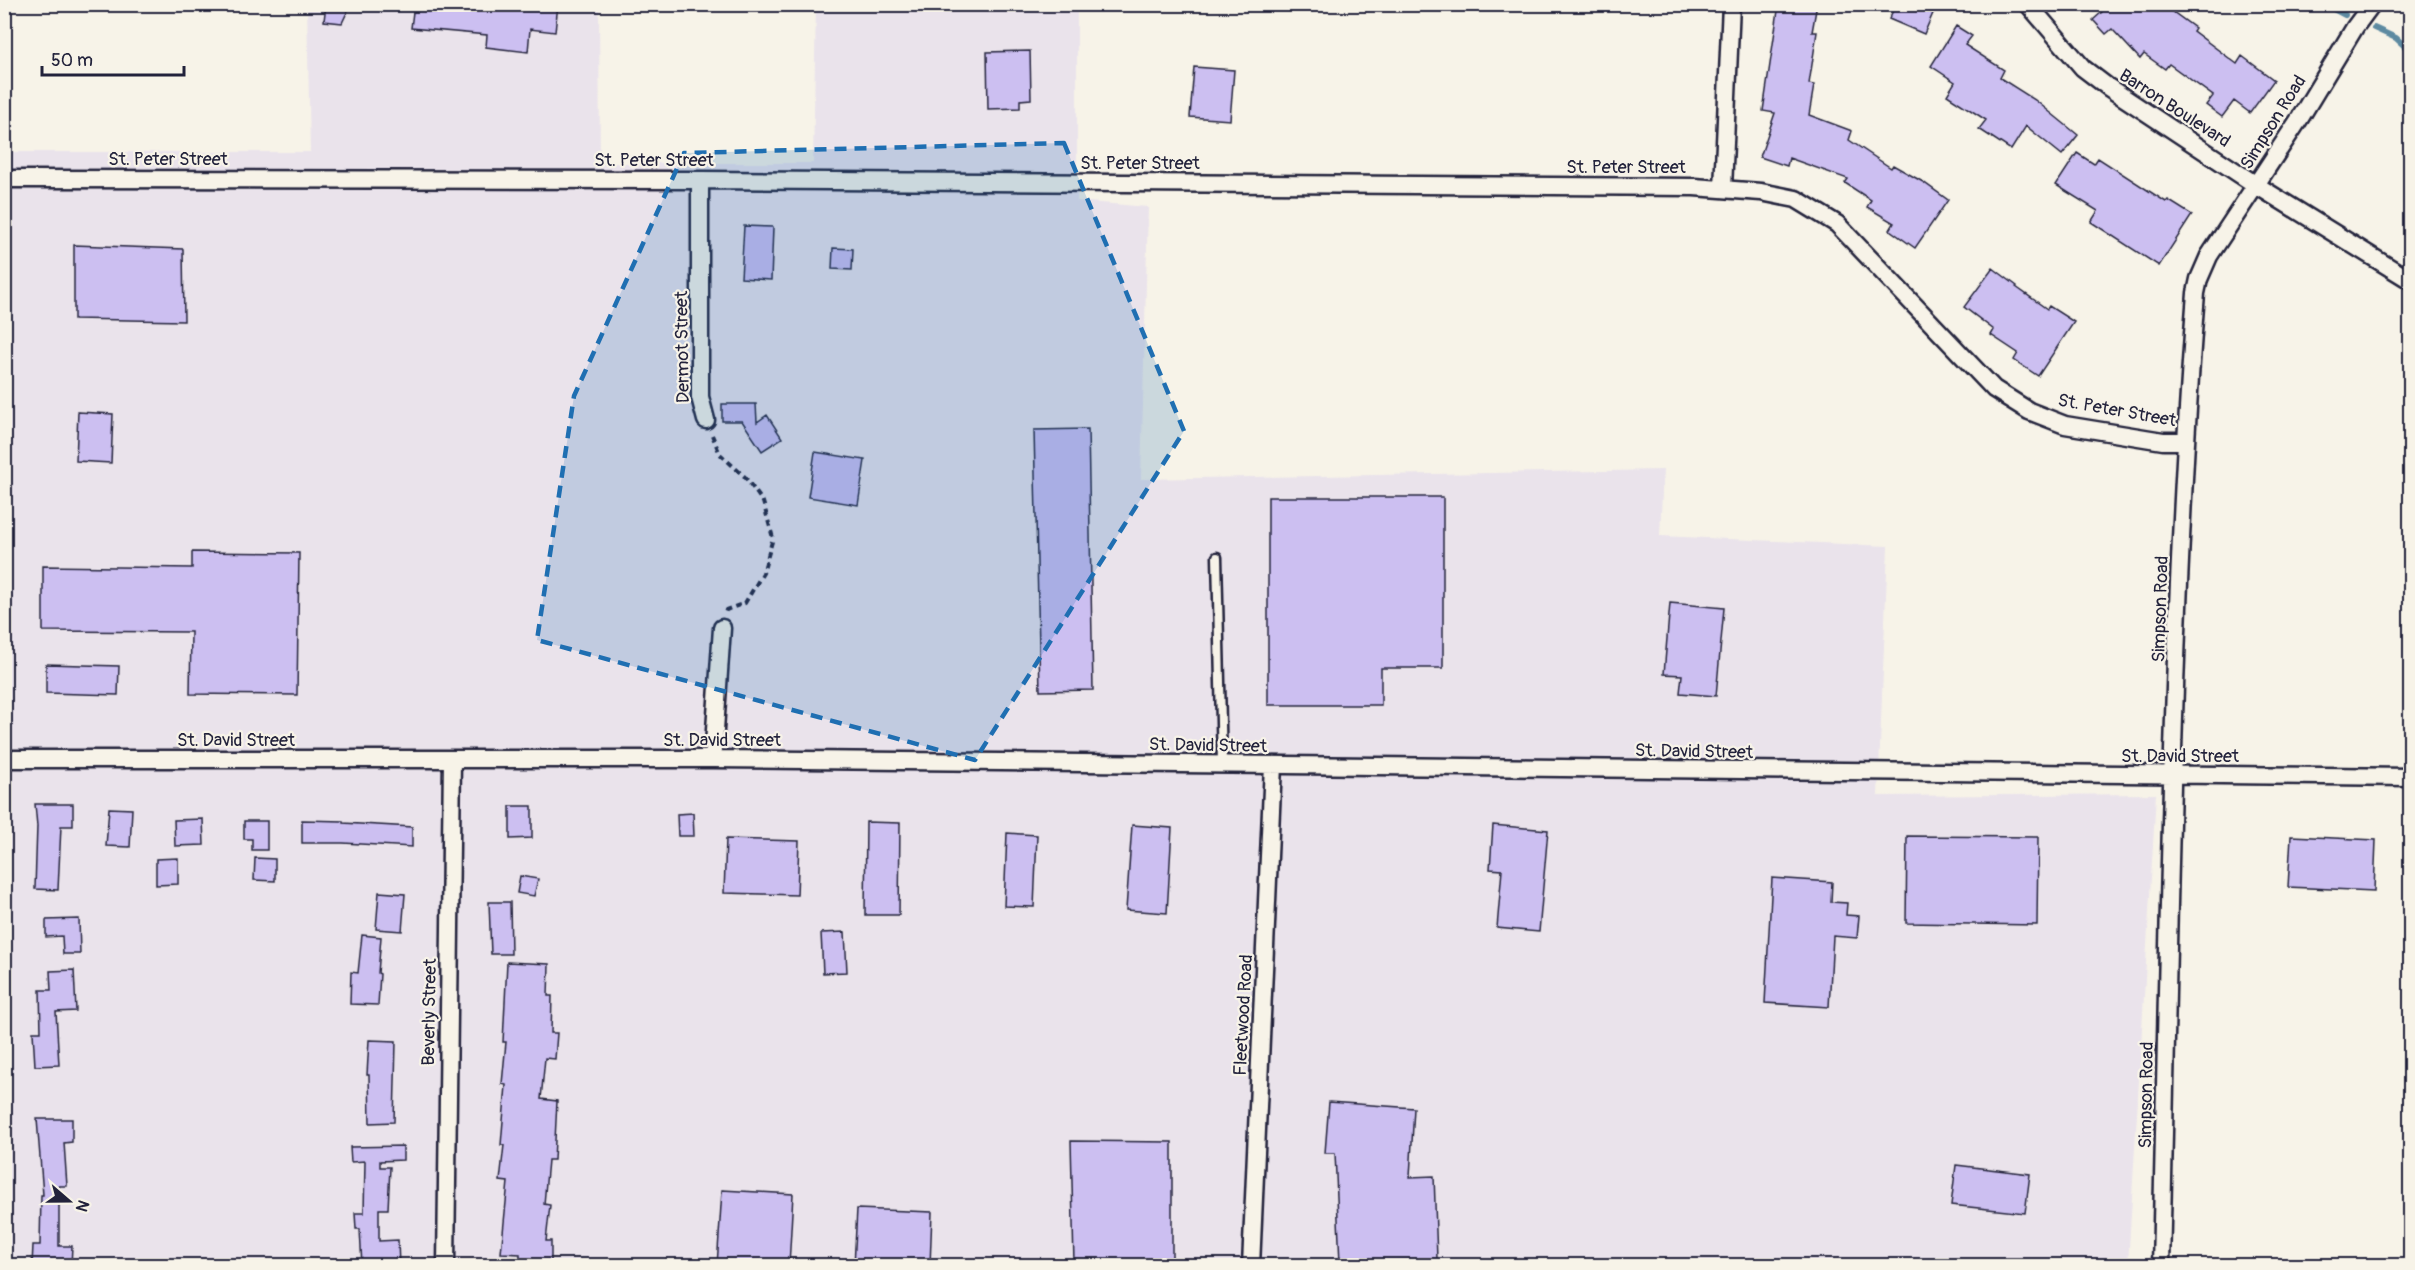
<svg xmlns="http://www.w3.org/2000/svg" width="2415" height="1270" font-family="Pangolin,sans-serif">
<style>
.built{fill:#eae3eb}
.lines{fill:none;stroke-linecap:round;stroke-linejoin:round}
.stream{stroke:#5d8aa1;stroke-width:6}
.building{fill:#ccbff1;stroke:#22223b;stroke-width:1.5}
.lane-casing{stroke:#22223b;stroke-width:13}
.street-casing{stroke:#22223b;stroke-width:21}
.path{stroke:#22223b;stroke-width:4;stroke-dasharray:6 4.5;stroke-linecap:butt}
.lane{stroke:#f7f3e8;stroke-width:8}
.street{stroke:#f7f3e8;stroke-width:16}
.marked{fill:#1f6fb2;fill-opacity:0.2;stroke:#1f6fb2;stroke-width:4.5;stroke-dasharray:12 8;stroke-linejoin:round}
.labels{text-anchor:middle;stroke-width:4.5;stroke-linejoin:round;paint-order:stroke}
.street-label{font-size:18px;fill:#22223b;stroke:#f7f3e8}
</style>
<rect width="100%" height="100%" fill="#f7f3e8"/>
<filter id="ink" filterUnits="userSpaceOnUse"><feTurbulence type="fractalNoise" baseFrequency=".0167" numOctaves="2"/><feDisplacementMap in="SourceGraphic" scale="12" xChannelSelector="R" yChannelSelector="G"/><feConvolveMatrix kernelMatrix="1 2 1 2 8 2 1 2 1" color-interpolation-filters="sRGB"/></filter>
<g filter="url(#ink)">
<path class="built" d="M307,5H599L600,163H813L816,5H1077V201L1148,207L1141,479L1663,470L1660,536L1888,546L1878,796L2156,794L2128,1265L5,1266V152H310Z"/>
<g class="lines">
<path class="stream" d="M2324,4L2345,15
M2374,28L2396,38L2410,51"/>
</g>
<path class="building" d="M326,4H351L342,23L324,21Z
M414,4H558L555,32L530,29L528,52L486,47L487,35L411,28Z
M1779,4H1817L1812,32H1817L1809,84L1814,85L1809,115L1852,131L1849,140L1891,168L1893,165L1923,182L1948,200L1915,248L1890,230L1894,223L1867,207L1871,200L1845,183L1848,179L1789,158L1787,166L1760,157L1775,113L1763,111Z
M1896,4H1937L1924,34L1889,19Z
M2095,4H2162L2195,28L2193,31L2237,64L2242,56L2274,80L2250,113L2234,101L2222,117L2206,105L2213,96L2169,64L2165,69L2144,54L2140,59L2112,29L2106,34L2093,20L2102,12Z
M1956,26L1972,36L1965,45L2004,70L2000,78L2035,100L2078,135L2062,155L2026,126L2011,150L1979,129L1986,120L1947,95L1955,82L1931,66Z
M1030,51L1031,99L1020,100V108L988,109L987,52Z
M1194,67L1234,70L1230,120L1190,117Z
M2077,153L2094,164L2098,158L2166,202L2168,200L2192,215L2159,266L2091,222L2098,211L2056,185Z
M744,226L773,227L771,280L741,278Z
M74,245L183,249L184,321L74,319Z
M833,248L853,249L852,270L832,269Z
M1993,268L2017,286L2016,287L2047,309L2049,306L2074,322L2038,376L2014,360L2018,353L1991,335L1994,330L1964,307Z
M722,404H756L757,422L767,415L782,438L762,451L742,421H722Z
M78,412L113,414L111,463L76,461Z
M1088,429L1093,690L1040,691L1034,430Z
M815,452L865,460L858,505L808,497Z
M1268,497H1443V668H1381V705H1268Z
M192,552L299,553L297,695L190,694L191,632L43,631V566L192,568Z
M1670,603L1724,608L1716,696L1680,693L1682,675L1664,674Z
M46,664L119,666L118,695L46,693Z
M35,804H73V826H61L58,890L35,889L37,826Z
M510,806H532V838L510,839Z
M109,808L132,809L130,847L106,846Z
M693,813L694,836H678L677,814Z
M203,819L204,845L175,846L174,820Z
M302,820L343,821V823L412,827V847L343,843H302Z
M244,821H267V850H252V839H244Z
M866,822L900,823L899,915H865Z
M1132,825L1172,828L1167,913L1126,910Z
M1493,825L1548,830L1539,932L1497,928L1502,870L1490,869Z
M1007,833L1037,835L1034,907L1004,906Z
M1907,836L2038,837L2037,925L1906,923Z
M2291,836L2376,840L2374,891L2288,887Z
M726,839L799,841L797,895L724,893Z
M178,858V884L156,885V859Z
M255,858L275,859V881L254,880Z
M520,876L538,879L534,896L517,893Z
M1772,878L1832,882L1831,902L1847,903L1846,915L1859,916L1857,938L1833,936L1829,1007L1765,1003Z
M379,892L405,894L402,931L376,929Z
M489,902H510L511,954H491Z
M79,919L80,954H63L62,936L46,937V920Z
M845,932L847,972L823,973L821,933Z
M362,935L381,937L378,973L380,974L378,1005L350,1004L351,972L358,973Z
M507,962L549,964L548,996H552L551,1033H557L555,1059L545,1058L541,1099L557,1101L554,1160H548L544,1204L550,1205L546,1241H551V1266H520V1254L501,1253L508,1182L500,1181L504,1145H501L506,1085L502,1084L506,1042H503Z
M74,970L76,1011L56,1012L59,1065L35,1066L33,1032H41L40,990H51L50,971Z
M369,1040L396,1041L394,1122L370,1123L369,1075H367Z
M1329,1102L1414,1108L1410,1177L1434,1176L1437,1259L1340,1263L1335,1153H1325Z
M37,1119H72V1142L64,1143L67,1186H59V1246H72L71,1266H32L33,1245H40L41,1195H43Z
M1071,1141L1172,1142V1263H1074Z
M403,1146V1160L380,1161V1167H390L388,1209H379V1241L398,1240L399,1266H362L360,1229H356L355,1213H364L365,1161L351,1162L350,1147Z
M1956,1165L2030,1174L2025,1213L1951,1205Z
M722,1190L793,1194L789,1266H717Z
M857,1209L932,1212L930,1266H854Z"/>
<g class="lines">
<defs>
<path id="lane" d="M1217,557L1222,765"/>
<path id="street" d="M2028,4L2083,68L2108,87L2256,185L2410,280
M4,179L700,180L1694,187L1761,192L1796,199L1837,224L1994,389L2029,411L2065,425L2163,441H2186
M700,180V397L706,420
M1723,189L1731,4
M4,759H713L2410,777
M713,759L722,628
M446,1266L452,759
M1251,1266L1273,765
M2161,1266C2169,941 2171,616 2196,293L2199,279L2209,256L2300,118L2355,27L2372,4"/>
</defs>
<use href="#lane" class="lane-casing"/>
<use href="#street" class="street-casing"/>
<path class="path" d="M712,435L720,454L745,477L763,502L773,538L763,573L745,603L726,610L725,613"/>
<use href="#lane" class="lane"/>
<use href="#street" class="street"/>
</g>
</g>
<path class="marked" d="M1064,143L1184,431L975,760L537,640L574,396L684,153Z"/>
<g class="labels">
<g class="street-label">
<text transform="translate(2175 108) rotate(33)" y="6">Barron Boulevard</text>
<text transform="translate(2273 122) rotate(-58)" y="6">Simpson Road</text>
<text x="168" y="165">St. Peter Street</text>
<text x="654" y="166">St. Peter Street</text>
<text x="1140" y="169">St. Peter Street</text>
<text x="1626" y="173">St. Peter Street</text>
<text transform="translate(682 347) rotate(-91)" y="6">Dermot Street</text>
<text transform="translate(2117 410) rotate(10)" y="6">St. Peter Street</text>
<text transform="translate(2160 609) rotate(-88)" y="6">Simpson Road</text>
<text x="236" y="746">St. David Street</text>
<text x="722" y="746">St. David Street</text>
<text transform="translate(1208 745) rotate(1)" y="6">St. David Street</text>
<text transform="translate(1694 751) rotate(1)" y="6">St. David Street</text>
<text x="2180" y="762">St. David Street</text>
<text transform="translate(429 1012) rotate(-89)" y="6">Beverly Street</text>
<text transform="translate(1243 1015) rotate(-87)" y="6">Fleetwood Road</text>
<text transform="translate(2146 1095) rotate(-89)" y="6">Simpson Road</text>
</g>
</g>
<rect width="2415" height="1270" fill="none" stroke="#f7f3e8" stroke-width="24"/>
<rect x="12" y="12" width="2391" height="1246" fill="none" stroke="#22223b" stroke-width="2" filter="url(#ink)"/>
<g transform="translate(69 1201) rotate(110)" stroke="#f7f3e8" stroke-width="4.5" paint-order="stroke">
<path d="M0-4.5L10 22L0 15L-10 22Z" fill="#22223b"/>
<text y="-9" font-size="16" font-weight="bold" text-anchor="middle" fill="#22223b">N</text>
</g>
<path d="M42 66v9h142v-9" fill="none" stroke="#22223b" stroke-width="3"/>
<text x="51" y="66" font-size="18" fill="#22223b" stroke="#f7f3e8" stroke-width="4.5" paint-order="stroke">50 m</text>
</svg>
